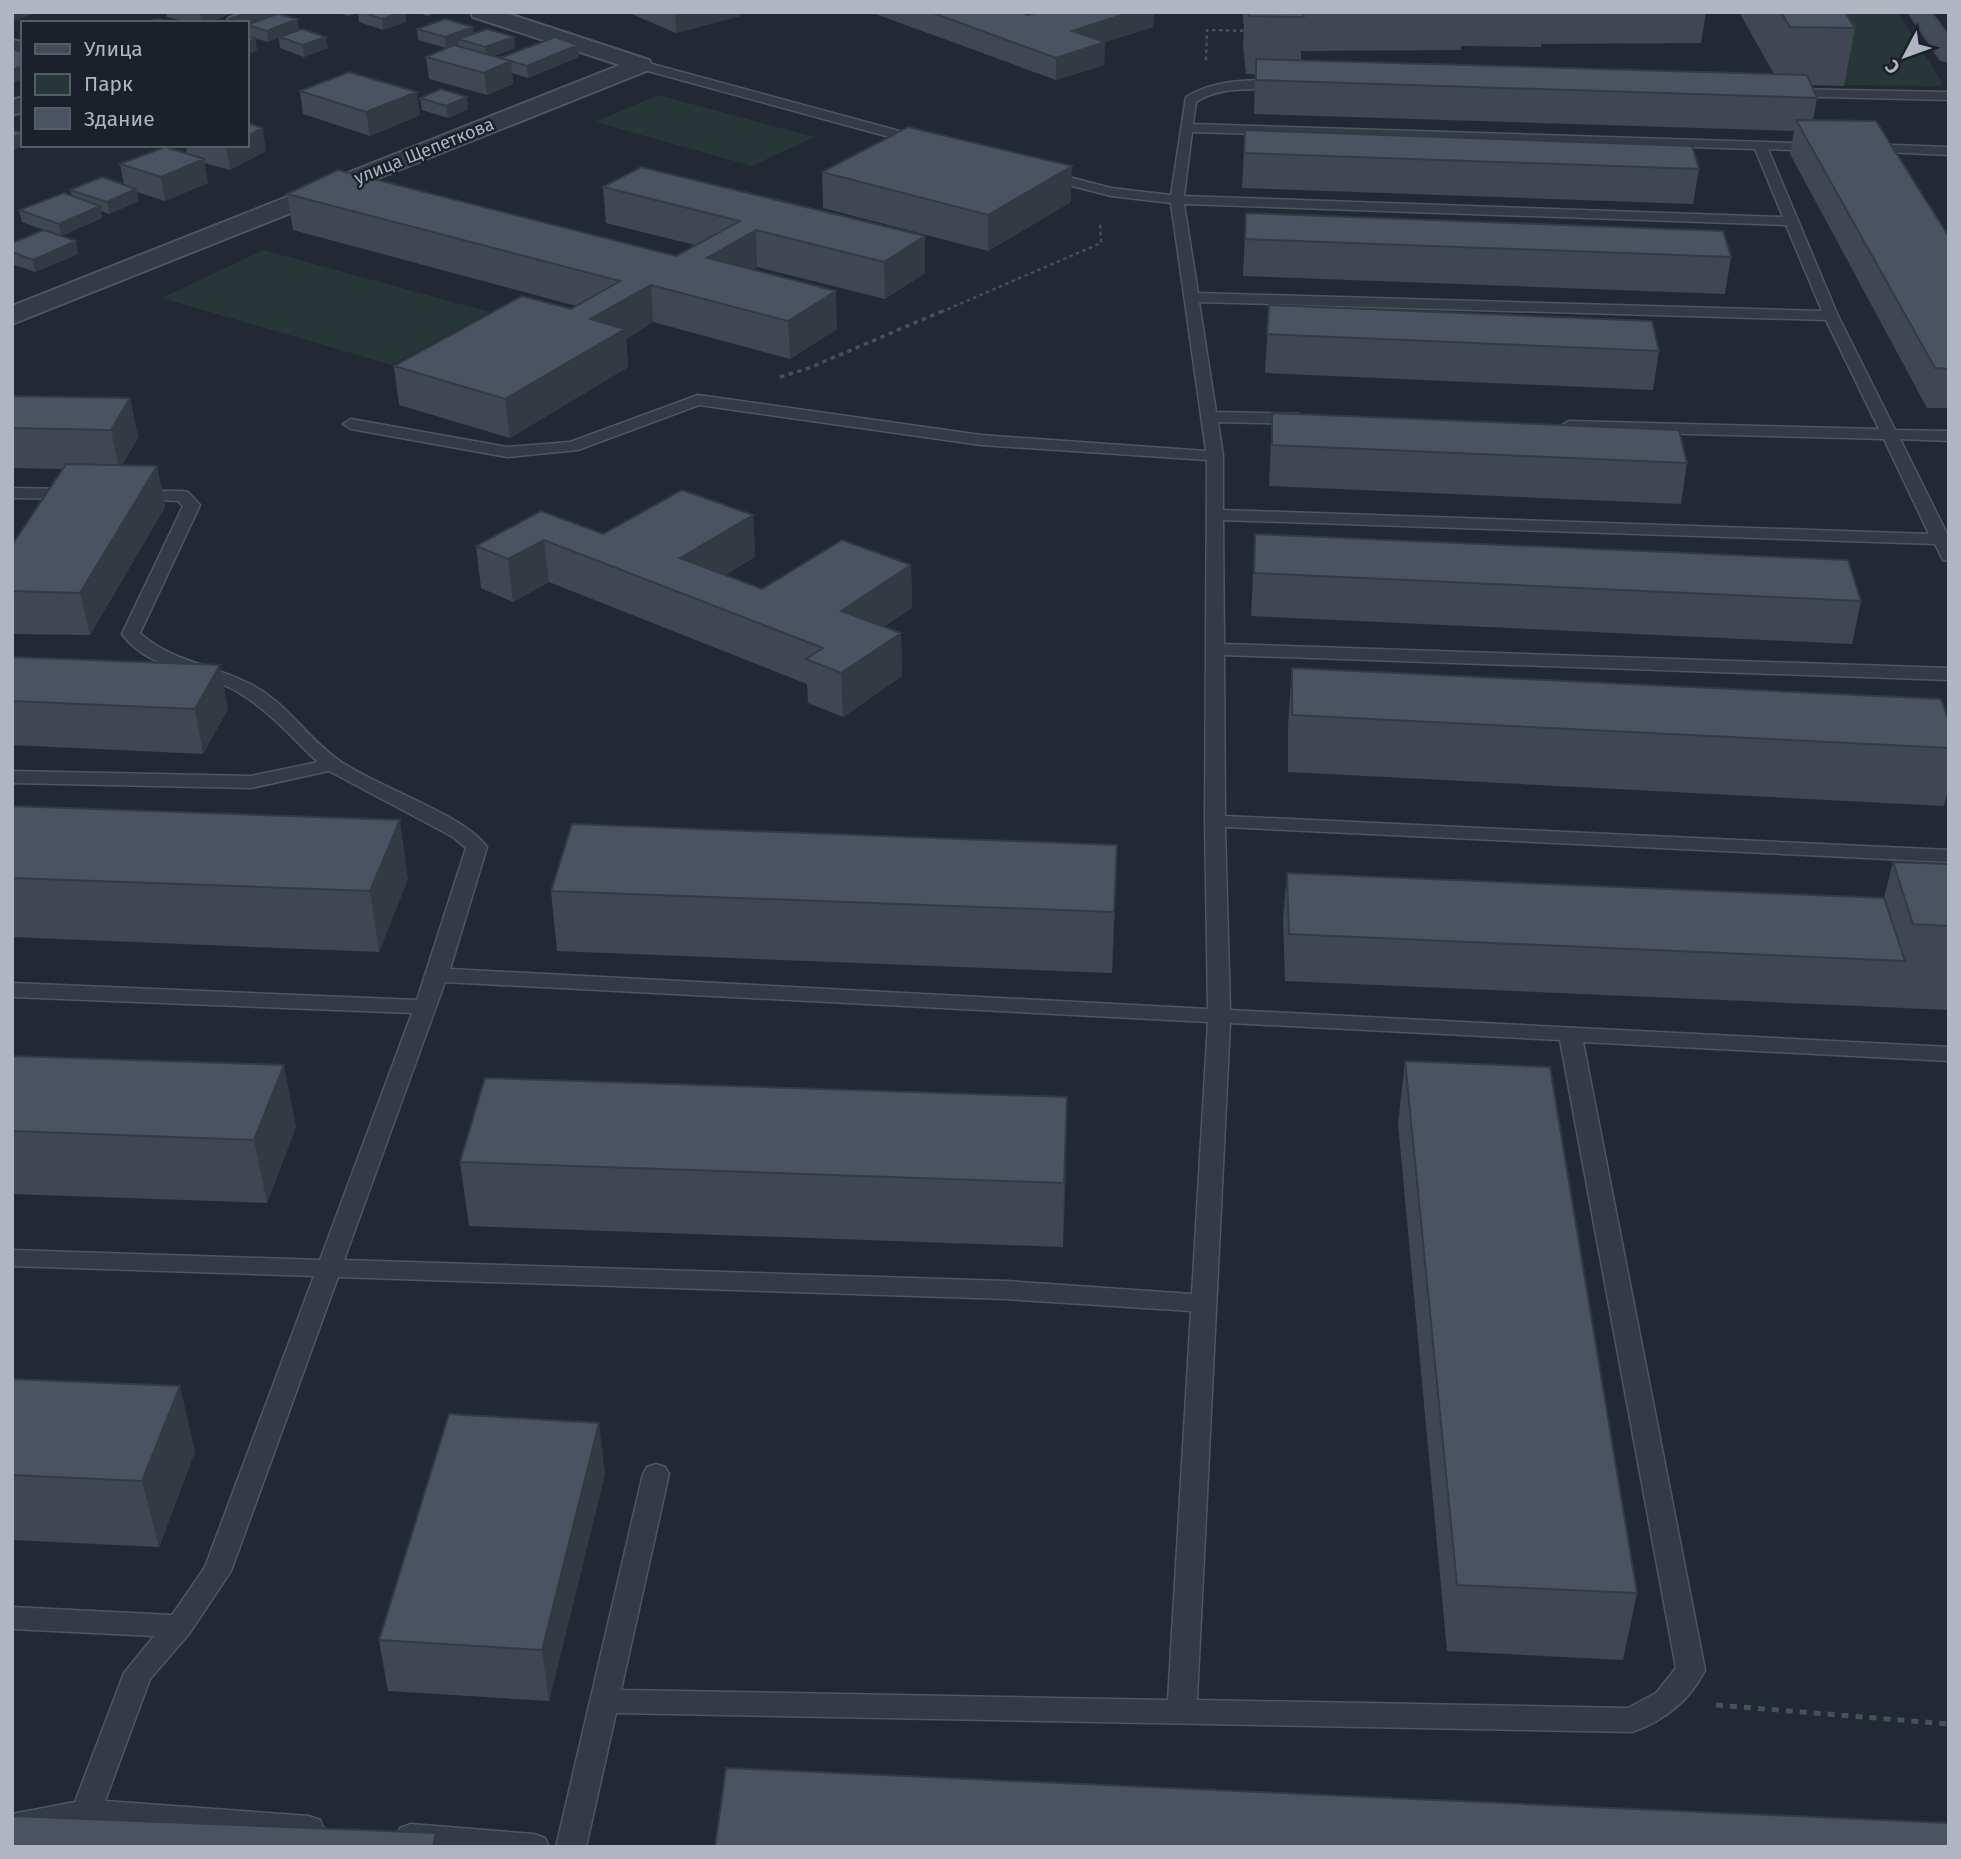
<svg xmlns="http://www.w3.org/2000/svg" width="1961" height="1859" font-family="'Fira Sans',sans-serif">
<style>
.green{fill:#273738}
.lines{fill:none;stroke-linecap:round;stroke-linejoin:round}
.lane-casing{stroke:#4f5660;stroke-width:3}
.street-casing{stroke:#4f5660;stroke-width:4}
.secondary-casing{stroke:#3e454f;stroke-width:4}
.path-far2{stroke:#435356;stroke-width:2.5;stroke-dasharray:3.5 3.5;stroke-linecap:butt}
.path-far1{stroke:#435356;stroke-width:3.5;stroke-dasharray:4.5 4.5;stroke-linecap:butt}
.path{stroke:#435356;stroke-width:5;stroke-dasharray:7 7;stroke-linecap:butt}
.lane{fill:#353b46;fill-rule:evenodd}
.street{fill:#353b46;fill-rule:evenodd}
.secondary{fill:#434b58;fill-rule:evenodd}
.wall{fill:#404753}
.shaded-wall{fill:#343a44}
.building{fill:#4a5361;stroke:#343a44;stroke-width:2}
.labels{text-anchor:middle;stroke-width:5;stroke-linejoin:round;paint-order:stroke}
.far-street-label{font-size:18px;fill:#afb6c2;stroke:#1a212a}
</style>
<rect width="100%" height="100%" fill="#222935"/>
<path class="green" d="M1799,12H1897L1942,82L1941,86L1843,85Z
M658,95L814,137L752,166L595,122Z
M263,250L489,312L392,365L162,298Z"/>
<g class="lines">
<defs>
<path id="lane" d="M641,61L925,138L926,141L920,145L915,144L637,68V62Z
M1283,80L1289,84L1287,87C1255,93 1226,83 1196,102L1193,124L1825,144L1827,147L1820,151L1768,149L1838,316L1895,430L1949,431V441L1900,439L1949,538V561L1943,560L1935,544L1223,520L1224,644L1949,668V680L1224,655L1225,816L1949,850V862L1225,827L1230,1010L1949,1047V1061L1583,1042L1705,1670C1690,1700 1664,1721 1632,1732L616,1713L586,1847H556L643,1474L647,1467L656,1464L665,1467L669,1474L621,1690L1168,1700L1191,1311L1006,1299L338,1277L231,1571L189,1634L150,1679L105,1801L309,1816L320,1820L324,1829L320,1838L309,1842L86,1825L12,1840V1814L75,1802L124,1673L154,1636L12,1629V1607L172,1615L205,1567L314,1276L12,1266V1250L320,1260L412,1013L12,997V983L417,1000L466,848L453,837L329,771L251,788L12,783V771L251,776L318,762C292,738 268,709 236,691C200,671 148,670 122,634L183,506L178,501L131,499L129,495L131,491H182L188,492L200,505L140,633C169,660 211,665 246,682C285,699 306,738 340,761C375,786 465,815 487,847L450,969L1208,1009L1205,821L1207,460L981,445L699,405L578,450L507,457L351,429L343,424L351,419L507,447L570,442L698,395L981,435L1206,451L1171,203L1111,196L1041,178L1039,175L1046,171L1111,188L1171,195L1186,97C1216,79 1249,80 1283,80ZM1192,132L1755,149L1783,217L1184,196ZM1184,204L1786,225L1822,311L1198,293ZM1199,302L1826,320L1879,429L1569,421L1561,426L1569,431L1884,439L1929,534L1223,510V456L1218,422L1299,424L1307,419L1299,414L1216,412ZM445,982L1208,1022L1192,1294L1006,1281L344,1260ZM1230,1023L1560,1040L1676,1668L1656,1693L1628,1708L1197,1700Z
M1787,89L1949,92V100L1783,96L1781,93Z
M1866,144L1949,147V155L1861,151L1859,148Z
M12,488L73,489L81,494L73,499L12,498Z
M411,1824L534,1834L545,1838L549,1847L400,1846L396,1837L400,1828Z"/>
<path id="street" d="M245,12H275L273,17L247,27V23H226L229,18Z
M471,12H503L649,60L652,65L649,70L12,324V306L620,65L473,17Z
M12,40L23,42V56L12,54Z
M23,97V112L12,115V100Z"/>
<path id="secondary" d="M1909,12H1930L1949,38V61L1941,59Z"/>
</defs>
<use href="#lane" class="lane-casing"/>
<use href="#street" class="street-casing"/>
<use href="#secondary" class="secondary-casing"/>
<path class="path-far2" d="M1206,60L1207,30L1249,31
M941,312L1101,243L1100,222"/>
<path class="path-far1" d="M780,377L809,368L945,310"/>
<path class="path" d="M1716,1705L1949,1724"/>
<use href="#lane" class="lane"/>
<use href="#street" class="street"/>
<use href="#secondary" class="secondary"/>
</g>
<path class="wall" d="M166,12H234L208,23H192L167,17Z
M337,12H405L406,22L383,30L359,22L358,13L349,16Z
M415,12H440L428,16Z
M627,12H740V16L676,33Z
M870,12H1019L1028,15L1039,12H1154L1153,27L1105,42L1104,65L1056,80Z
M1243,12H1706L1701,43L1541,44V47L1461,46V50L1301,51V60L1774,74L1739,12H1845L1855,28L1844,86L1812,85L1817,98L1813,120L1949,237V408H1927L1790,154L1794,131L1254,114L1255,74H1246L1243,45L1244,24H1243Z
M297,19L299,30L328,48L304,57L280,48L279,38L268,42L247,36V24Z
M473,27V34L515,48L494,56L499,58L578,45L579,57L528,78L512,73L513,84L487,95L429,79L426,57L446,48L418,40L417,29Z
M300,91L420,115L370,136L303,114Z
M420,98L468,109L448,118L422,110Z
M1245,130L1699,169L1693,204L1242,188Z
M186,145H247L266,151L230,170L204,163L208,183L165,201L137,192L139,201L109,214L101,211L102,218L61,236L78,254L35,272L12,264V243L44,230L22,222L19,210L72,196L70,190L124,185L120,164L187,154Z
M822,172L1071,202L988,251L823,208Z
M603,187L925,236V273L885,299L757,267L752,270L837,329L790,359L653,322L626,339L628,367L510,438L399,405L394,366L571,309L576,306L293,230L287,194L676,256L695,245L606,223Z
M1246,213L1731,257L1725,294L1243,276Z
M1269,305L1659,351L1653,390L1265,373Z
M12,396L130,398L138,438L121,466H157L165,507L90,635L12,634V591L63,469L12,468Z
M1272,413L1687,463L1681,504L1269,486Z
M753,515L755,557L725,575L762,589L911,565L912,608L883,627L901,633L902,676L843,717L808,703L807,684L549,582L513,602L481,588L476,546L603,534Z
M1255,534L1861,601L1852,644L1251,616Z
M12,657L228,709L203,754L12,745Z
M1292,668L1949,722V787L1944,806L1288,772V725Z
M12,806L408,879L379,952L12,937Z
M1893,862L1949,864V1010L1285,981L1283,919L1287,873L1884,898Z
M551,891L1115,904L1112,973L557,951Z
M12,1056L296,1127L267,1203L12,1194Z
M1405,1061L1637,1593L1623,1660L1447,1651L1398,1124Z
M1066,1160L1063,1247L469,1226L460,1162Z
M12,1379L195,1451L159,1547L12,1540Z
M605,1474L549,1701L388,1691L379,1640Z"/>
<path class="shaded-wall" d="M12,12H31L32,14L12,22Z
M205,12H234L208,23H202L200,14Z
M349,12H358V13L349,16Z
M401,12H405L406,22L383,30L382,19Z
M427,12H440L428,16Z
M675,12H740V16L676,33Z
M1131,12H1154L1153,27L1071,53L1072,31Z
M297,19L299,31L268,42L267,31Z
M473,27L474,38L458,39L459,44L446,48L445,37Z
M326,37L328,48L304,57L303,45Z
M514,37L515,48L486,59L485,47Z
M256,39L257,51L247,54V42Z
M1105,42L1104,65L1056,80V58Z
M578,45L579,57L528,78L527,66Z
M511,61L513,84L487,95L484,73Z
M23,66V79L12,83V70Z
M417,92L420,115L370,136L366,112Z
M467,97L468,109L448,118L446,106Z
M263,128L266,151L230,170L226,146L228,145H247V136Z
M23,133V145H25L12,151V138Z
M204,159L208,183L165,201L161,177Z
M1072,166L1071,202L988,251V215Z
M136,189L139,201L109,214L107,202Z
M100,206L102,218L61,236L59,224Z
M756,230L757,267L709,296L707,258Z
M925,236V273L885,299L884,262Z
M76,241L78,254L35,272L33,260Z
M651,285L653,322L626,339L628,367L510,438L505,399L590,319Z
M836,291L837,329L790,359L788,321Z
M130,398L138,438L119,470L111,430Z
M157,466L165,507L90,635L80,593Z
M753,515L755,557L690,596L680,558Z
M544,540L549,582L513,602L508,559Z
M911,565L912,608L842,654L841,611Z
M901,633L902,676L843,717L841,673Z
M220,665L228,709L203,754L195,709Z
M400,820L408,879L379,952L370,891Z
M1117,845L1115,904L1112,973L1114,912Z
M284,1065L296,1127L267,1203L254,1140Z
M1067,1097L1066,1160L1063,1247L1064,1183Z
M180,1386L195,1451L159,1547L142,1481Z
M599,1423L605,1474L549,1701L542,1650Z
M436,1833L438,1847H433Z"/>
<path class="building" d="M362,12H401L382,19Z
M930,12H1019L1028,15L1039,12H1131L1072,31L1105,42L1056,58Z
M1248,12H1303L1304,17L1249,16Z
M1781,12H1845L1855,28L1790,27Z
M277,14L297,19L267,31L247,25Z
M157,19L174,23H144Z
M445,19L473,27L445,37L417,29Z
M302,29L326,37L303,45L279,37Z
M487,29L514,37L485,47L458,39Z
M247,36L256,39L247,42Z
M555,37L578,45L527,66L500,58Z
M454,45L511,61L484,73L426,57Z
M12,49L23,52V66L12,70Z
M1256,59L1807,75L1817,98L1256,80Z
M349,72L417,92L366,112L300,91Z
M441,89L467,97L446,106L420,98Z
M1796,120L1876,121L1949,237V369L1935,368Z
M247,123L263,128L247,136Z
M908,127L1072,166L988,215L822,172Z
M12,130L23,133L12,138Z
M1245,130L1692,146L1699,169L1244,153Z
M165,147L204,159L161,177L120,164Z
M641,167L925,236L884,262L756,230L707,258L836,291L788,321L651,285L590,319L625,329L505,399L394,366L522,296L571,309L620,281L287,194L338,170L676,256L740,221L603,187Z
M102,177L136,189L107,202L70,190Z
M64,193L100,206L59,224L19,210Z
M1246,213L1723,231L1731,257L1245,239Z
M44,230L76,241L33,260L12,252V243Z
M1269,305L1652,321L1659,351L1267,334Z
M12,396L130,398L111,430L12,428Z
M1272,413L1679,430L1687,463L1272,445Z
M66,464L157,466L80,593L12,591V545Z
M682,490L753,515L680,558L762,589L842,540L911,565L841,611L901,633L841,673L806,659L823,648L544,540L508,559L476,546L541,511L603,534Z
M1255,534L1848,560L1861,601L1254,573Z
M12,657L220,665L195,709L12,701Z
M1292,668L1941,699L1949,722V748L1292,715Z
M12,806L400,820L370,891L12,878Z
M572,824L1117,845L1114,912L551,891Z
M1893,862L1949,864V926L1913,924Z
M1287,873L1884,898L1905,961L1289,934Z
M12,1056L284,1065L254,1140L12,1131Z
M1405,1061L1550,1067L1637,1593L1457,1585Z
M485,1078L1067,1097L1064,1183L460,1162Z
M12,1379L180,1386L142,1481L12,1475Z
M449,1414L599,1423L542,1650L379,1640Z
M726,1768L1949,1823V1847H715Z
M12,1816L436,1833L433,1847H12Z"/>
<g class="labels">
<g class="far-street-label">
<text transform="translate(424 151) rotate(-22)" y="6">улица Щепеткова</text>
</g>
</g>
<rect width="1961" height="1859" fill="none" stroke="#afb6c2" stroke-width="28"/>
<rect x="21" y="21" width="228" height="126" fill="#1a212a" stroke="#565d67" stroke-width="2"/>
<rect x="35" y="44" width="35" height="10" fill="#434b58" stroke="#565d67" stroke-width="2"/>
<text x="84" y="56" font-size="21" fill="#afb6c2">Улица</text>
<rect x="35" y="74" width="35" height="21" fill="#273738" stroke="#565d67" stroke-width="2"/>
<text x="84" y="91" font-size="21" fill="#afb6c2">Парк</text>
<rect x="35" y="108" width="35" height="21" fill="#4a5361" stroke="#565d67" stroke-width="2"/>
<text x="84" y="126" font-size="21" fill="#afb6c2">Здание</text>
<g transform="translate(1905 56) rotate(229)" stroke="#1a212a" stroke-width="5" paint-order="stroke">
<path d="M0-5L12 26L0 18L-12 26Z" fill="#afb6c2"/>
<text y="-10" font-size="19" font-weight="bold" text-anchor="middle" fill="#afb6c2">С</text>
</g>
</svg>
